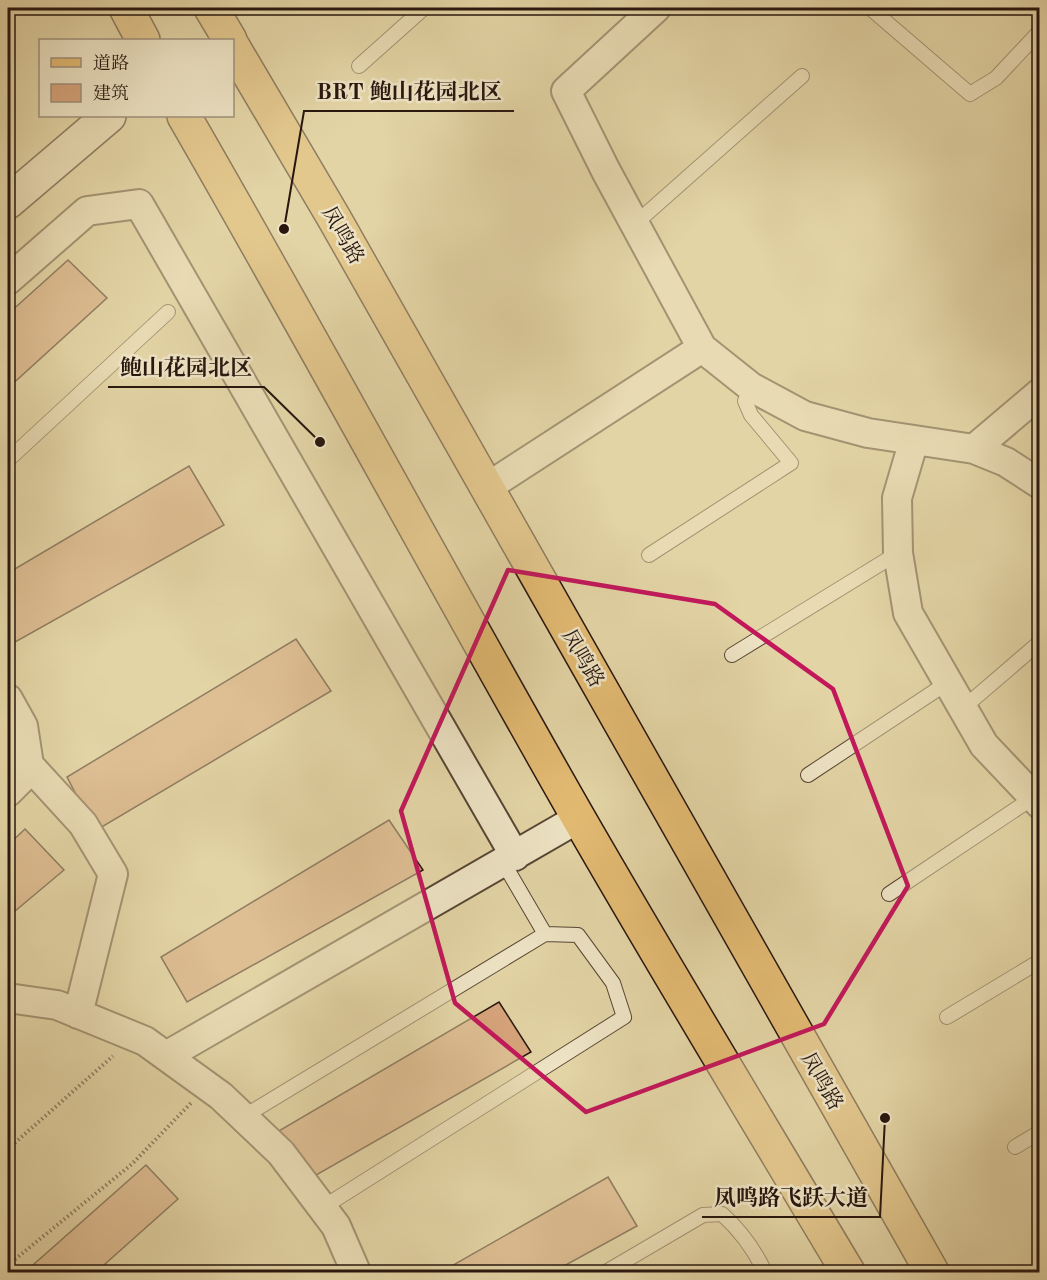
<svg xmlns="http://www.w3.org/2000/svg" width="1047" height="1280" font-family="'Old Standard TT','Noto Serif SC',serif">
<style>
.building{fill:#d7a47c;stroke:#29170f;stroke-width:1.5}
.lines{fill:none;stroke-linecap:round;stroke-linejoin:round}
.lane-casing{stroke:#584634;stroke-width:16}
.street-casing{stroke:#584634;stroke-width:32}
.secondary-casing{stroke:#29170f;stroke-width:36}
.primary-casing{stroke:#29170f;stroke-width:36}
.path{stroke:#29170f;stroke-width:4;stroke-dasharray:1.5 3;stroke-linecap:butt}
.lane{stroke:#ede3c4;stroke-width:14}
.street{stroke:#ede3c4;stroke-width:28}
.secondary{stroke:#ede3c4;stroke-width:33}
.primary{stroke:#e2ba72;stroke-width:33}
.marked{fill:none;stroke:#c2185b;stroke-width:4.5;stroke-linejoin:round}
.labels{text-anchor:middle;stroke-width:5;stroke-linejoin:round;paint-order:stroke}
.street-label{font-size:21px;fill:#29170f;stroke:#ede3c4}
.leader{fill:none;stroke:#29170f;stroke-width:2}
.callout-dot{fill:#29170f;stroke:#ede3c4;stroke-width:2}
.callout-label{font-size:22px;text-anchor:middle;font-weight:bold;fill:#29170f;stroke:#ede3c4;stroke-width:5;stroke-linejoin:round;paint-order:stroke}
</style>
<rect width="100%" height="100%" fill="#e3d4a5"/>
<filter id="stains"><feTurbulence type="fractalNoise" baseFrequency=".00333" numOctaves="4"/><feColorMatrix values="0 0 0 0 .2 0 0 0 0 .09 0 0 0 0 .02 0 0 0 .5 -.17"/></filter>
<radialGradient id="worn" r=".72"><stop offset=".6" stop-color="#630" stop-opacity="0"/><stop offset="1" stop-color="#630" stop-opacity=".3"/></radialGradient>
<path class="building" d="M68,260L107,298L8,388V314Z
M189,466L224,525L8,646V573Z
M296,639L331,691L95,831L67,777Z
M389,820L423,870L187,1002L161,957Z
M25,829L64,870L8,917V845Z
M499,1002L531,1052L304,1182L277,1132Z
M146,1165L178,1199L96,1272H25Z
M608,1177L637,1226L553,1272H441Z"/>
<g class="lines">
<defs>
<path id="lane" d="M870,8L970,94L996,78L1040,31
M359,66L424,8
M636,223L802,76
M8,460L168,312
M649,555L791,463L751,415L745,401L751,387
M732,655L898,553
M962,709L1040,642
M808,775L947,683
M889,894L1037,795
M947,1017L1040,961
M243,1117L545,934L503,862
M1015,1147L1040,1132
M322,1208L624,1017L613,983L578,935L545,934
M606,1272L703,1215L722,1214C741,1231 754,1249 765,1272"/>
<path id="street" d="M656,8L566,91L606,171L702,348
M8,280L87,211L139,204L515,856
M914,440L897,498L898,553L908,613L984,745L1040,804
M974,449L1040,393
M486,488L702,348L751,387L805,416L868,433L974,449L1006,462L1040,484
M8,699L23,726L29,765L24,776L8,792
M29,765L83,824L113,874L78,1014
M8,998L57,1005L145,1041L221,1096L281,1153L336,1226L356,1272
M166,1056L579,818"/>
<path id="secondary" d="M8,202L109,116"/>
<path id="primary" d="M126,8L143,40
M211,8L230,40
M232,45L334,218L932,1272
M184,116C318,348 445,584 578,817C666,970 758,1121 848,1272"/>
</defs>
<use href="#lane" class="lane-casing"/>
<use href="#street" class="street-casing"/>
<use href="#secondary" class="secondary-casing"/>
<use href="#primary" class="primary-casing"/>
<path class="path" d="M8,1149L113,1056
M8,1265L132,1164L191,1103"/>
<use href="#lane" class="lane"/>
<use href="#street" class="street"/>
<use href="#secondary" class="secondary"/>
<use href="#primary" class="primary"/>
</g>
<path d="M0 0H1047V1280H0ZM508,570L715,604L833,689L908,886L824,1024L586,1112L455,1003L401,811Z" fill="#e3d4a5" fill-opacity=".55" fill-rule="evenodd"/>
<path class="marked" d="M508,570L715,604L833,689L908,886L824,1024L586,1112L455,1003L401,811Z"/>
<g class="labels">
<g class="street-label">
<text transform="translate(343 235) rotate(60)" y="7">凤鸣路</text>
<text transform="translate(583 658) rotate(60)" y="7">凤鸣路</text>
<text transform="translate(822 1081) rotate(60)" y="7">凤鸣路</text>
</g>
</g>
<path class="leader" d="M284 229L304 111H514M320 442L264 387H108M885 1118L880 1217H702"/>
<g class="callout-dot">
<circle cx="284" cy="229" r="6"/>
<circle cx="320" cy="442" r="6"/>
<circle cx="885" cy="1118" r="6"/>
</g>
<g class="callout-label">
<text x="409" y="99">BRT 鲍山花园北区</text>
<text x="186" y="375">鲍山花园北区</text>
<text x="791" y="1205">凤鸣路飞跃大道</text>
</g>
<rect width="1047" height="1280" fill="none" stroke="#e3d4a5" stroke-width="30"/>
<rect x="9" y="9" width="1029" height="1262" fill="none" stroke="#29170f" stroke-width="3"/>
<rect x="15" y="15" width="1017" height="1250" fill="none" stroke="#29170f" stroke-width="1.5"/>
<rect x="39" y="39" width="195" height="78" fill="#ede3c4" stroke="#9f917c" stroke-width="1.5"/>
<rect x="51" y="58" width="30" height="9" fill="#e2ba72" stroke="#9f917c" stroke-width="1.5"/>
<text x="93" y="69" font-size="18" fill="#29170f">道路</text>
<rect x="51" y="84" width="30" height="18" fill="#d7a47c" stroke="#9f917c" stroke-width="1.5"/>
<text x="93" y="99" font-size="18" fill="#29170f">建筑</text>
<rect width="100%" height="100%" filter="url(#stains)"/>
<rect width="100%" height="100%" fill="url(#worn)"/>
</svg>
